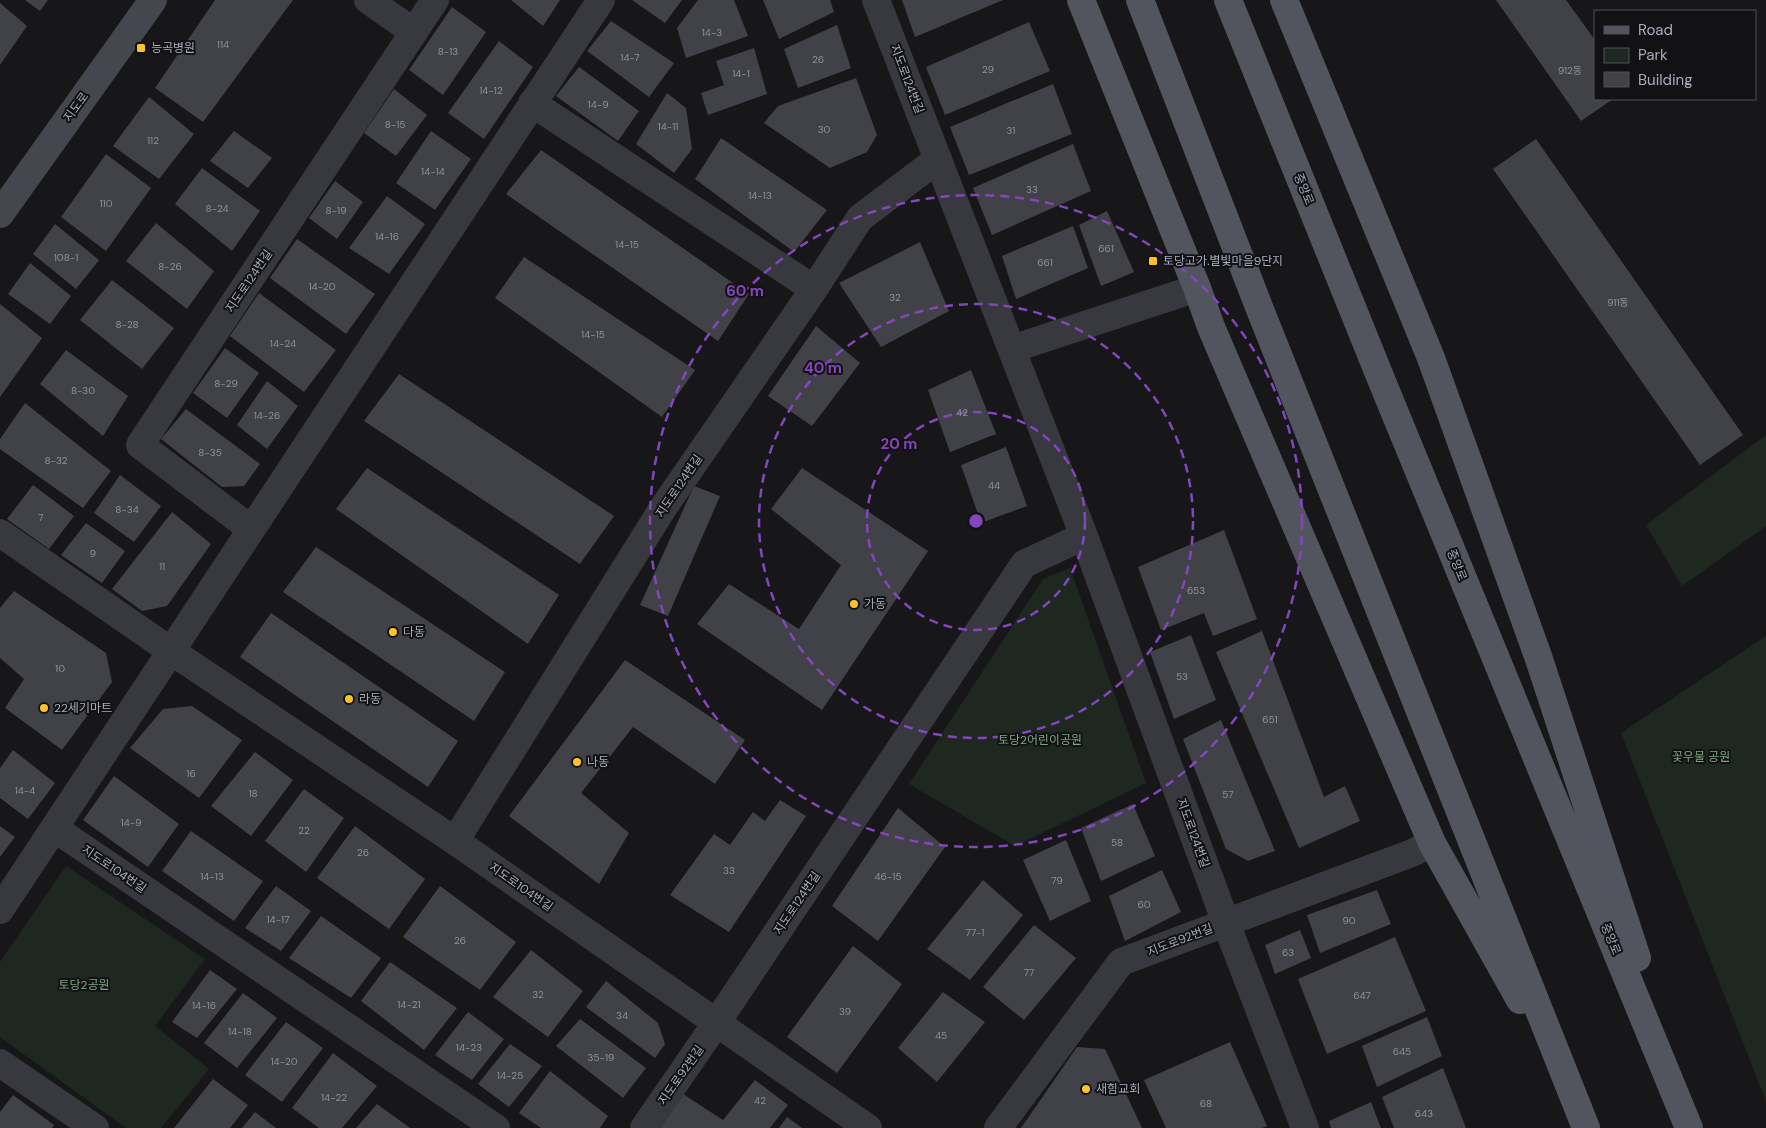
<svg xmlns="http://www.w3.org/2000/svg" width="1766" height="1128" font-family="'DM Sans','Noto Sans KR',sans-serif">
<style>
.green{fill:#1e2820}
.building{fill:#414247}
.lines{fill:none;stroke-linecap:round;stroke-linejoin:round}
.minor{stroke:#38383f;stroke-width:28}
.secondary{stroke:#45474f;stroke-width:28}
.primary{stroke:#53555e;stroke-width:28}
.ring{fill:none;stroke:#8446be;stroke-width:2.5;stroke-dasharray:9 6}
.poi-dot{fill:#ffc329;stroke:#121214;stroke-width:2}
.labels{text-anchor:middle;stroke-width:4;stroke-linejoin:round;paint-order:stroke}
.number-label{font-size:10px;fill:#8e929e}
.poi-label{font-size:12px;fill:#a8adbb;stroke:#121214;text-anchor:start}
.street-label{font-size:12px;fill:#a8adbb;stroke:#121214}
.park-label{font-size:12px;fill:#7da782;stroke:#121214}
.centre{fill:#8446be;stroke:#121214;stroke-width:2.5}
.ring-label{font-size:15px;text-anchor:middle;font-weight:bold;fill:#8446be;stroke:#121214;stroke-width:4;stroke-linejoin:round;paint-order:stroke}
</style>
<rect width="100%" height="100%" fill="#171719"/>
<path class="green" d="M1766,435V526L1682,586L1646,525Z
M1070,568L1146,783L1015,846L909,784L1043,579Z
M1766,636V1101L1621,733Z
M66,866L205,959L155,1026L209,1069L161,1128H126L0,1037V962Z"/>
<path class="building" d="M25,0H48L40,11Z
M215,0H293L203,122L155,88Z
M511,0H560L543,26Z
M632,0H682L665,23Z
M698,0H734L748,36L686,58L677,28Z
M763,0H830L834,12L779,39Z
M902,0H1003L915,37Z
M1496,0H1566L1595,40V99H1613L1581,121Z
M0,3L27,26L0,65Z
M452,7L486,32L443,95L409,70Z
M611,21L674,63L649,97L587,51Z
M1029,22L1050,71L945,115L926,67Z
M837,25L851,68L798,88L784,49Z
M499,41L533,67L484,139L448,113Z
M754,48L767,94L708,115L701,93L724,85L716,61Z
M579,67L639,111L618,141L556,96Z
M856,78L877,135L867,152L830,168L764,123L778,106Z
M1053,84L1072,134L969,175L950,127Z
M394,89L427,115L396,156L364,133Z
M667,93L686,108L692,149L674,173L636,144Z
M149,97L194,134L159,179L113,146Z
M234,131L272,158L248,188L210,161Z
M431,131L471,159L435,210L396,183Z
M721,138L827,210L794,252L695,179Z
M1536,139L1743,435L1700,465L1493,169Z
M1073,144L1091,191L992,235L973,188Z
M541,150L749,294L718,341L506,194Z
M106,154L151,188L106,251L61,217Z
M202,168L260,211L232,251L175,204Z
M335,181L363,202L337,239L309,218Z
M387,196L425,224L389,274L349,248Z
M1107,211L1134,272L1101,286L1079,225Z
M156,223L214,271L187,309L126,261Z
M55,224L99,260L76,289L33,254Z
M1073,226L1088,268L1016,299L1002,256Z
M297,239L375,294L346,334L270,278Z
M920,242L949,311L881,347L839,283Z
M524,257L695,370L662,417L495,298Z
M30,263L71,296L50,324L8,294Z
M112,280L174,328L142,369L80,320Z
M259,293L336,350L304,392L230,336Z
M0,304L42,338L0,397Z
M816,326L860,363L812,426L768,396Z
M225,348L259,373L227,418L193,393Z
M66,350L128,396L103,436L40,384Z
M971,370L996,434L950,452L928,390Z
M399,374L614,516L580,564L364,421Z
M267,381L298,406L267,449L237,425Z
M25,403L111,471L83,508L0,449V439Z
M186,409L260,464L244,486L222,487L161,439Z
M1006,447L1027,506L981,523L961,465Z
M367,468L559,595L528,644L336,509Z
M802,468L928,551L822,710L697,624L729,584L799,629L841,565L771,509Z
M120,475L161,506L134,542L94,513Z
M33,485L74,516L49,549L7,519Z
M694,486L720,496L668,616L640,605Z
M172,512L211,544L167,606L142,611L112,589Z
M86,523L125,551L102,583L61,555Z
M1224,530L1257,619L1213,636L1204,613L1161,630L1138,567Z
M316,547L505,672L474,721L283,592Z
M14,591L106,653L112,682L62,750L5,708L24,679L0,658V608Z
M271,613L458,741L428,787L240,657Z
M1262,631L1324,797L1345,786L1360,821L1299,848L1216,652Z
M1191,635L1216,700L1174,719L1150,652Z
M625,660L745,740L715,784L633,727L581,793L629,833L599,884L509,816Z
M192,706L242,740L199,798L130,748L163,709Z
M1221,720L1275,851L1248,861L1226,849L1183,739Z
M13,750L55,783L28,819L0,798V768Z
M255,752L293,780L251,836L211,806Z
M114,776L179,824L148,867L83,820Z
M304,789L344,818L306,872L265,841Z
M780,800L806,816L729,932L670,895L714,834L730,845L753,812L765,821Z
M1133,804L1155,856L1101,881L1081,828Z
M898,808L945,847L878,941L832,906Z
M0,826L15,837L0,857Z
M355,826L425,879L389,929L317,878Z
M191,831L263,881L234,921L162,871Z
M1066,840L1091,901L1050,921L1023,860Z
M1162,870L1181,912L1125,941L1109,896Z
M983,880L1023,915L970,980L927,949Z
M276,886L311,911L281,951L245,928Z
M440,886L516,942L480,990L403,937Z
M1377,890L1391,924L1320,953L1307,915Z
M321,916L381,958L351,998L289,958Z
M1034,925L1076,958L1024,1020L983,987Z
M1300,930L1311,958L1275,974L1265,945Z
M1395,937L1426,1011L1327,1054L1298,979Z
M853,946L902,984L837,1073L787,1037Z
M531,950L583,991L548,1037L493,997Z
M390,962L457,1008L424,1050L361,1001Z
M210,970L237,989L197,1038L172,1022Z
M606,981L658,1023L665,1044L655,1058L586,1007Z
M943,992L985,1022L937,1082L898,1048Z
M243,993L277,1018L237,1068L204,1043Z
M468,1012L504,1039L472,1080L435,1055Z
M1427,1017L1442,1056L1377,1087L1362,1046Z
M580,1019L646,1068L623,1098L556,1046Z
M286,1022L323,1048L282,1102L245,1075Z
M1230,1042L1267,1126L1262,1128H1166L1144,1080Z
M510,1044L542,1066L509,1107L478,1084Z
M1077,1047L1105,1049L1142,1128H1021Z
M333,1053L377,1086L342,1128H319L292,1108Z
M1443,1068L1466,1128H1394L1382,1097Z
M550,1071L608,1116L600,1128H541L519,1113Z
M213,1079L248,1105L230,1128H174Z
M755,1080L788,1105L770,1128H658L683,1094L723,1120Z
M13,1095L54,1125L52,1128H0V1112Z
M1371,1102L1381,1128H1331L1329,1121Z
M377,1104L410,1128H356Z
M255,1112L276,1128H242Z
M787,1117L802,1128H779Z"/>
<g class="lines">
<path class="minor" d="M368,0L414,32
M876,0L1084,536L1226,923L1305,1128
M532,103L814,289
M1012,349L1197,288
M251,529L140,445L435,0
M0,533L171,651L455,841L868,1128
M54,828L496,1128
M455,841L663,508L814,289L860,218L938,159
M0,910L601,0
M0,1063L95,1128
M644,1128L717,1022L1024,564L1084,536
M998,1128L1121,962L1412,853L1432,843"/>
<path class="secondary" d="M0,214L153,0"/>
<path class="primary" d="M1081,0L1197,288L1211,327L1432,843L1520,1000
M1140,0L1259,307L1586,1128
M1228,0L1381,379L1689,1128
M1284,0L1431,358L1539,659L1637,958"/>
</g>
<g class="ring">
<circle cx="976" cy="521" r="109"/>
<circle cx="976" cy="521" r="217"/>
<circle cx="976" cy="521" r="326"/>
</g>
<g class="poi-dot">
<rect x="136" y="43" width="10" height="10" rx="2.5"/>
<rect x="1148" y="256" width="10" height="10" rx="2.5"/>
<circle cx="854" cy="604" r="5"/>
<circle cx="393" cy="632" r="5"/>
<circle cx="349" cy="699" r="5"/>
<circle cx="44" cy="708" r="5"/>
<circle cx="577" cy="762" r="5"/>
<circle cx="1086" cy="1089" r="5"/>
</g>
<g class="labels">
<g class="number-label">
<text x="712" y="36">14-3</text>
<text x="223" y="48">114</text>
<text x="448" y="55">8-13</text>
<text x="630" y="61">14-7</text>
<text x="818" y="63">26</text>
<text x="988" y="73">29</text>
<text x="1570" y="74">912동</text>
<text x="741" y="77">14-1</text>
<text x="491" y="94">14-12</text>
<text x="598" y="108">14-9</text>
<text x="395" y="128">8-15</text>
<text x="668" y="130">14-11</text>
<text x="824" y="133">30</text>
<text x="1011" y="134">31</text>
<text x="153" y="144">112</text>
<text x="433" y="175">14-14</text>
<text x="1032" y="193">33</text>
<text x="760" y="199">14-13</text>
<text x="106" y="207">110</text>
<text x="217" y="212">8-24</text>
<text x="336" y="214">8-19</text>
<text x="387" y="240">14-16</text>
<text x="627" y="248">14-15</text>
<text x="1106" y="252">661</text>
<text x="66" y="261">108-1</text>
<text x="1045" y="266">661</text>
<text x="170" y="270">8-26</text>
<text x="322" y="290">14-20</text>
<text x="895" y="301">32</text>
<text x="1618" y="306">911동</text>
<text x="127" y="328">8-28</text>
<text x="593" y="338">14-15</text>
<text x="283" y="347">14-24</text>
<text x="226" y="387">8-29</text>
<text x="83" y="394">8-30</text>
<text x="962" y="416">42</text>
<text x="267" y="419">14-26</text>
<text x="210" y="456">8-35</text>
<text x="56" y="464">8-32</text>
<text x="994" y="489">44</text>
<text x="127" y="513">8-34</text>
<text x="41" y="521">7</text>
<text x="93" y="557">9</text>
<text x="162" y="570">11</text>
<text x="1196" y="594">653</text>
<text x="60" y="672">10</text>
<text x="1182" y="680">53</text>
<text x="1270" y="723">651</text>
<text x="191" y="777">16</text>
<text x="25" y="794">14-4</text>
<text x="253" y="797">18</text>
<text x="1228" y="798">57</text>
<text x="131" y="826">14-9</text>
<text x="304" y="834">22</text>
<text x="1117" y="846">58</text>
<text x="363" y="856">26</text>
<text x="729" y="874">33</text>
<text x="212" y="880">14-13</text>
<text x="888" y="880">46-15</text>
<text x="1057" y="884">79</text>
<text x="1144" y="908">60</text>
<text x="278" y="923">14-17</text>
<text x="1349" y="924">90</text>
<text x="975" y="936">77-1</text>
<text x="460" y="944">26</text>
<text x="1288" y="956">63</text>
<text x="1029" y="976">77</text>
<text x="538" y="998">32</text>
<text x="1362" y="999">647</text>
<text x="409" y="1008">14-21</text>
<text x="204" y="1009">14-16</text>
<text x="845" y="1015">39</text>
<text x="622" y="1019">34</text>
<text x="240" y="1035">14-18</text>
<text x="941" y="1039">45</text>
<text x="469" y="1051">14-23</text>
<text x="1402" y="1055">645</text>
<text x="601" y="1061">35-19</text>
<text x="284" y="1065">14-20</text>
<text x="510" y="1079">14-25</text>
<text x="334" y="1101">14-22</text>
<text x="760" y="1104">42</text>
<text x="1206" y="1107">68</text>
<text x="1424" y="1117">643</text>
</g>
<g class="poi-label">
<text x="151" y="52">능곡병원</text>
<text x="1163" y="265">토당고가.별빛마을9단지</text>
<text x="864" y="608">가동</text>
<text x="403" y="636">다동</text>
<text x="359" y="703">라동</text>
<text x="54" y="712">22세기마트</text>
<text x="587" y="766">나동</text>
<text x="1096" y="1093">새힘교회</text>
</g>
<g class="street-label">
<text transform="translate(907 79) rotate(69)" y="4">지도로124번길</text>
<text transform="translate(76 107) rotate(-54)" y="4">지도로</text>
<text transform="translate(1304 189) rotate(68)" y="4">중앙로</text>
<text transform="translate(249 281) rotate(-56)" y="4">지도로124번길</text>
<text transform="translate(679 486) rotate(-56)" y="4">지도로124번길</text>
<text transform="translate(1457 565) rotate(68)" y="4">중앙로</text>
<text transform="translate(1193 833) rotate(70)" y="4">지도로124번길</text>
<text transform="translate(114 869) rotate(34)" y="4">지도로104번길</text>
<text transform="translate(521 887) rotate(35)" y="4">지도로104번길</text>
<text transform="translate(797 903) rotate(-56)" y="4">지도로124번길</text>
<text transform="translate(1611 939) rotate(68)" y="4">중앙로</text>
<text transform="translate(1180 940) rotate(-21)" y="4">지도로92번길</text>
<text transform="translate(681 1075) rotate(-55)" y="4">지도로92번길</text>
</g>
<g class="park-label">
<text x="1040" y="744">토당2어린이공원</text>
<text x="1701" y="761">꽃우물 공원</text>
<text x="84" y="989">토당2공원</text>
</g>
</g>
<circle cx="976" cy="521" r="8" class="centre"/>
<g class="ring-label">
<text x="745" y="296">60 m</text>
<text x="823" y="373">40 m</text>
<text x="899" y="449">20 m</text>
</g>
<rect x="1594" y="10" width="162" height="90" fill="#121214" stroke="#4e5057"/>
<rect x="1604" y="26" width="25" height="8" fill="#53555e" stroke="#4e5057"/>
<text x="1638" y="35" font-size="15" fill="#a8adbb">Road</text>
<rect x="1604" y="48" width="25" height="15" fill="#1e2820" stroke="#4e5057"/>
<text x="1638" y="60" font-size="15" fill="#a8adbb">Park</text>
<rect x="1604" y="72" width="25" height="15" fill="#414247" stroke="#4e5057"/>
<text x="1638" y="85" font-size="15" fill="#a8adbb">Building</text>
</svg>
